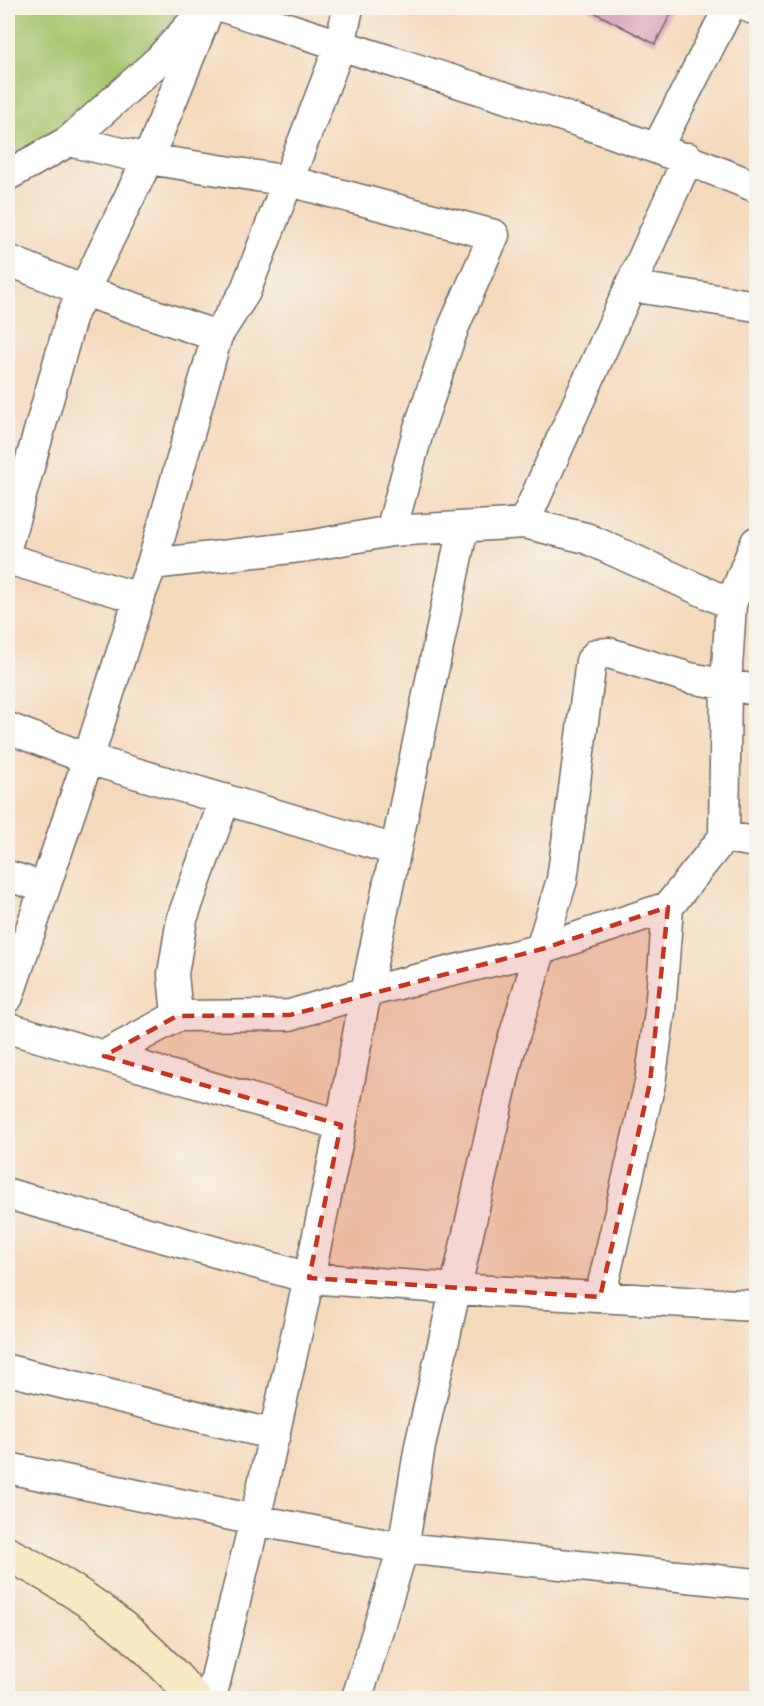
<svg xmlns="http://www.w3.org/2000/svg" width="764" height="1706" font-family="Kalam,sans-serif">
<style>
.green{fill:#a5c56d;stroke:#68784c;stroke-width:1.5}
.building{fill:#d8a3b9}
.lines{fill:none;stroke-linecap:round;stroke-linejoin:round}
.street-casing{stroke:#71685e;stroke-width:33}
.secondary-casing{stroke:#71685e;stroke-width:36}
.street{stroke:#fff;stroke-width:30}
.secondary{stroke:#f7e9c3;stroke-width:33}
.marked{fill:#c8321e;fill-opacity:0.2;stroke:#c8321e;stroke-width:4.5;stroke-dasharray:12 8;stroke-linejoin:round}
</style>
<rect width="100%" height="100%" fill="#f7f3e8"/>
<filter id="ink" filterUnits="userSpaceOnUse"><feTurbulence type="fractalNoise" baseFrequency=".0167" numOctaves="2"/><feDisplacementMap in="SourceGraphic" scale="12" xChannelSelector="R" yChannelSelector="G"/><feConvolveMatrix kernelMatrix="1 2 1 2 8 2 1 2 1" color-interpolation-filters="sRGB"/></filter>
<filter id="wash" filterUnits="userSpaceOnUse"><feTurbulence type="fractalNoise" baseFrequency=".008" numOctaves="4" result="noise"/><feDisplacementMap in="SourceGraphic" scale="24" xChannelSelector="R" yChannelSelector="G"/><feGaussianBlur stdDeviation="1.35" result="paint"/><feColorMatrix in="noise" values="0 0 0 0 0 0 0 0 0 0 0 0 0 0 0 0 0 1.4 0 .05"/><feComposite in="paint" operator="in"/></filter>
<g filter="url(#wash)">
<rect width="100%" height="100%" fill="#f4dabd"/>
<path class="green" d="M8,8H180L139,63L71,126L8,167Z"/>
<g id="blocks">
<path class="building" d="M586,8H674L655,44Z"/>
</g>
</g>
<g filter="url(#ink)">
<use href="#blocks" fill-opacity="0" stroke="#71685e" stroke-width="1.5"/>
<g class="lines">
<defs>
<path id="street" d="M227,8C403,68 584,116 756,187
M751,8L756,10
M69,141L148,159L289,181L494,235L454,326L419,428L391,531
M657,148L729,8
M8,175L69,141L158,61L198,17
M8,260L84,291L217,336
M630,286L756,306
M524,523L688,158
M8,541L72,315L148,159L209,8
M8,559L139,598
M152,564L308,546L391,531L524,523L586,538L731,604
M8,728L88,759L395,850
M724,837L756,842
M8,876L43,887
M8,997L88,759L139,598L152,564L217,336L245,292L340,46L348,8
M177,1016L173,974L182,919L225,799
M8,1028L341,1125
M104,1056L177,1016L290,1015L366,992L542,949L668,907L724,837L726,684L731,604L756,542
M8,1194L309,1278L457,1289L756,1306
M600,1297L650,1083L660,1011L668,907
M8,1370L275,1435
M8,1468L255,1520L403,1548L756,1584
M211,1698L255,1520L309,1278L341,1125L366,992L463,527
M357,1698L403,1548L420,1446L509,1053L562,880L591,661L597,654L609,653L690,678L756,690"/>
<path id="secondary" d="M8,1554C83,1592 140,1634 194,1698"/>
</defs>
<use href="#street" class="street-casing"/>
<use href="#secondary" class="secondary-casing"/>
<use href="#street" class="street"/>
<use href="#secondary" class="secondary"/>
</g>
</g>
<path class="marked" d="M668,907L650,1083L600,1297L309,1278L341,1125L104,1056L177,1016L290,1015L542,949Z"/>
<rect width="764" height="1706" fill="none" stroke="#f7f3e8" stroke-width="30"/>
</svg>
